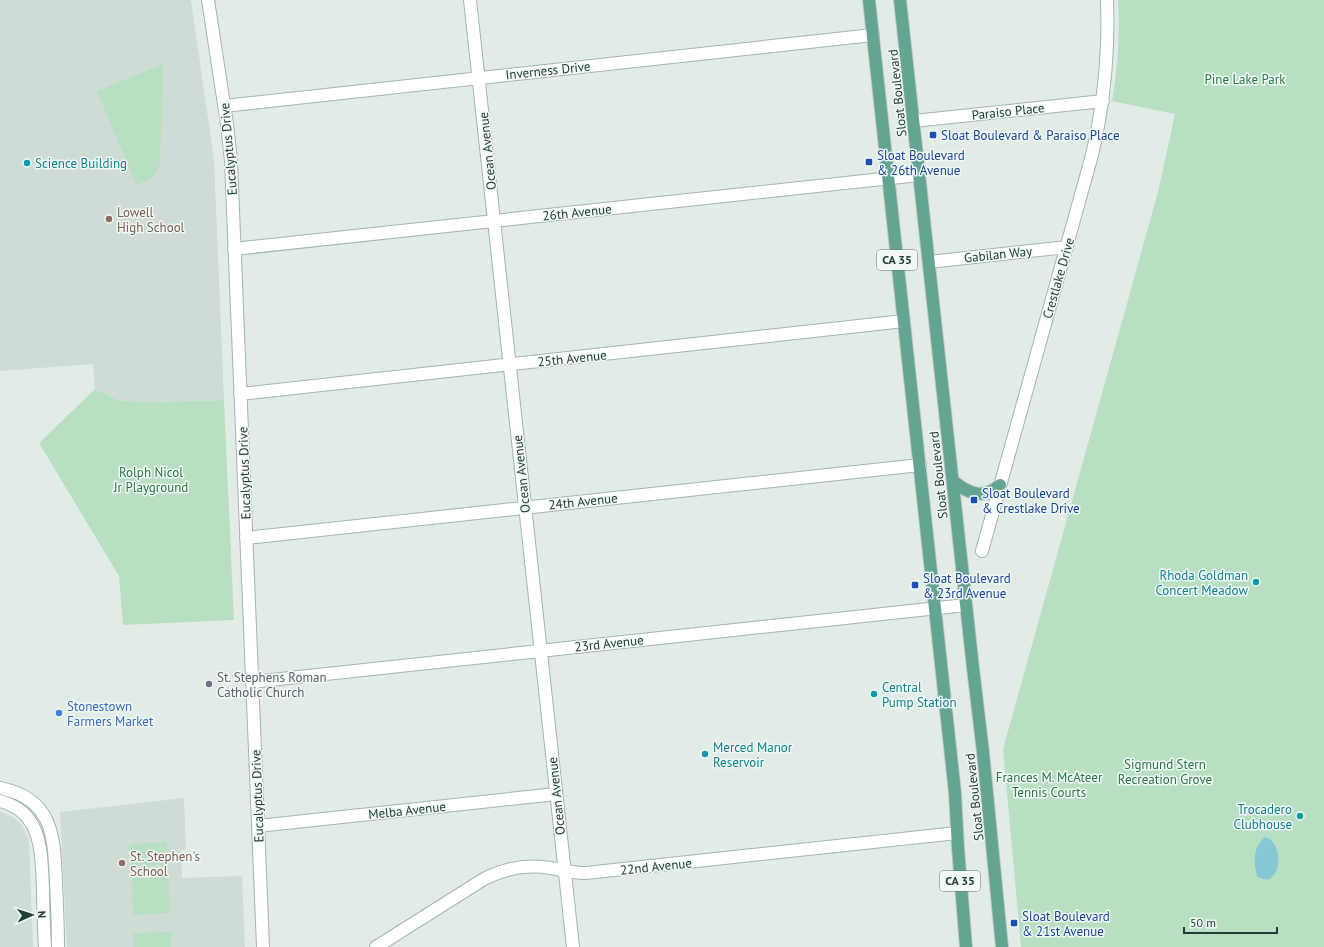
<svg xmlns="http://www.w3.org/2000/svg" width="1324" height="947" font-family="'PT Sans',sans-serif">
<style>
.built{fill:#cfdcd6}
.green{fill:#b9dfc2}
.water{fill:#86c9d4}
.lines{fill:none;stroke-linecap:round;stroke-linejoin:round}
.minor-casing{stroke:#a3b4ae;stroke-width:14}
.major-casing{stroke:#c1c9c7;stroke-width:14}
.minor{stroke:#fff;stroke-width:12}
.major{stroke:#63a493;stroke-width:12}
.transit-dot{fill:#1a4fb4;stroke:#f2f9f5;stroke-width:1.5}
.culture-dot{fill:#0f9aa8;stroke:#f2f9f5;stroke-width:1.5}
.education-dot{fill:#8d6e63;stroke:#f2f9f5;stroke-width:1.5}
.worship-dot{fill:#6b7280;stroke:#f2f9f5;stroke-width:1.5}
.shop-dot{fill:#3f7fe0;stroke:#f2f9f5;stroke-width:1.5}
.labels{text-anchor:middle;stroke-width:3;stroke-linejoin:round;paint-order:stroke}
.shield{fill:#f2f9f5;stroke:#5f766f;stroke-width:1}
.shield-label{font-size:12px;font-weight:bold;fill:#203e36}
.street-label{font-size:13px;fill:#203e36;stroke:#f2f9f5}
.park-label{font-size:13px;fill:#287746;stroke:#f2f9f5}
.transit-label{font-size:13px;fill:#164399;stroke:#f2f9f5;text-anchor:start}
.culture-label{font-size:13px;fill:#0d838f;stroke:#f2f9f5;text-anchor:start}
.education-label{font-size:13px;fill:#785e54;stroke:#f2f9f5;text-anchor:start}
.worship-label{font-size:13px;fill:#5b616d;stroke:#f2f9f5;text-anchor:start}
.shop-label{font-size:13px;fill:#366cbe;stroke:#f2f9f5;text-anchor:start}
</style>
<rect width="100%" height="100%" fill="#e1ece7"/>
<path class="built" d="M0,0H191L214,160L224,400L151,402L120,401L95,389L93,364L0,371Z
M184,798L186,850H181L182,878L242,876L245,947H67L60,812Z
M0,811L13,817L18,821L23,827L29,840L33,947H0Z"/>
<path class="green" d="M1118,0H1324V947H1021L1003,749L1158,192L1175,114L1112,101C1118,67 1120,34 1118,0Z
M163,64L160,166L151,179L136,185L97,91Z
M95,389L120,401L151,402L224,400L234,620L123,625L119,576L39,443Z
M167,842L168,865L131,866L129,844Z
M168,866L169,889H166L165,890H169L170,913L133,915L132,892L135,891V890H132L131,868Z
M171,932V947H134L133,933Z"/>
<path class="water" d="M1265,837C1287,844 1280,892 1257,876C1253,861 1253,847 1265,837Z"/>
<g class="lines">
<defs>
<path id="minor" d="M208,0L227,124L231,161L263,947
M470,0L573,947
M224,106L873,35
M914,121L1103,101
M234,249L919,175
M929,262L1067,247
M240,394L904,321
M246,538L920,465
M982,551L1092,155C1104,104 1109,53 1107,0
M252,682L966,605
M0,788C54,799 54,837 56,883C57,904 58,926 58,947
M0,801C43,812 41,852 43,889C43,908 44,928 45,947
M258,826L556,794
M376,947L484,879C505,868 527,864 551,868C563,870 574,873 586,873L957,833"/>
<path id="major" d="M869,0L955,793L958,848L966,947
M900,0L973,668L983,752L1002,947
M953,481C969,494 983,500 1000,485"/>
</defs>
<use href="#minor" class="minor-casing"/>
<use href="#major" class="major-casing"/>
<use href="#minor" class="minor"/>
<use href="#major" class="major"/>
</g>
<g class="transit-dot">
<rect x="929" y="131" width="8" height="8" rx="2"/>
<rect x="865" y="158" width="8" height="8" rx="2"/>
<rect x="970" y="496" width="8" height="8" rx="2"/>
<rect x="911" y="581" width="8" height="8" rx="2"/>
<rect x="1010" y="919" width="8" height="8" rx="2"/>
</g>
<g class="culture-dot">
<circle cx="27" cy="163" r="4"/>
<circle cx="1256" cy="582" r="4"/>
<circle cx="874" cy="694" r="4"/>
<circle cx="705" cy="754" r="4"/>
<circle cx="1300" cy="816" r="4"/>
</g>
<g class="education-dot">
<circle cx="109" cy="219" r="4"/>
<circle cx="122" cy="863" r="4"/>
</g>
<circle class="worship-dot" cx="209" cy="684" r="4"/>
<circle class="shop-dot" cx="59" cy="713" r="4"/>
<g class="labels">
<g class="shield">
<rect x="877" y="250" width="40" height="20" rx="3"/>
<rect x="940" y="871" width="40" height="20" rx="3"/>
</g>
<g class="shield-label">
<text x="897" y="264">CA 35</text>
<text x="960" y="885">CA 35</text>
</g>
<g class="street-label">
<text transform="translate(548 70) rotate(-6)" y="5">Inverness Drive</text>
<text transform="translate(897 93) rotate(-96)" y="5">Sloat Boulevard</text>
<text transform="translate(1008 111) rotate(-6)" y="5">Paraiso Place</text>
<text transform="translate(228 149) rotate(-95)" y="5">Eucalyptus Drive</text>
<text transform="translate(487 151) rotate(-96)" y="5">Ocean Avenue</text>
<text transform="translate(577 212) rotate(-6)" y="5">26th Avenue</text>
<text transform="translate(998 254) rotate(-6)" y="5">Gabilan Way</text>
<text transform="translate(1058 278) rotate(-74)" y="5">Crestlake Drive</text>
<text transform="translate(572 358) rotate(-6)" y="5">25th Avenue</text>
<text transform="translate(244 473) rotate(-92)" y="5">Eucalyptus Drive</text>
<text transform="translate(521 474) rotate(-96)" y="5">Ocean Avenue</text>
<text transform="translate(938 475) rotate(-96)" y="5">Sloat Boulevard</text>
<text transform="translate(583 501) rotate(-6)" y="5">24th Avenue</text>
<text transform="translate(609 643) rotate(-6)" y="5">23rd Avenue</text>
<text transform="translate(257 796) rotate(-92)" y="5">Eucalyptus Drive</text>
<text transform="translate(556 796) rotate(-96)" y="5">Ocean Avenue</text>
<text transform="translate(974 797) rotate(-96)" y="5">Sloat Boulevard</text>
<text transform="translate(407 810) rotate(-6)" y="5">Melba Avenue</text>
<text transform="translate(656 866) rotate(-6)" y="5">22nd Avenue</text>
</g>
<g class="park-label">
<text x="1245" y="84">Pine Lake Park</text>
<text x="151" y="477">Rolph Nicol<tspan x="151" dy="15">Jr Playground</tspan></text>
<text x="1165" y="769">Sigmund Stern<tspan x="1165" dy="15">Recreation Grove</tspan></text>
<text x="1049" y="782">Frances M. McAteer<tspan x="1049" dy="15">Tennis Courts</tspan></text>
</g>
<g class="transit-label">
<text x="941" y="140">Sloat Boulevard &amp; Paraiso Place</text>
<text x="877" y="160">Sloat Boulevard<tspan x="877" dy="15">&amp; 26th Avenue</tspan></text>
<text x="982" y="498">Sloat Boulevard<tspan x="982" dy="15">&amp; Crestlake Drive</tspan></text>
<text x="923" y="583">Sloat Boulevard<tspan x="923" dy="15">&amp; 23rd Avenue</tspan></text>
<text x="1022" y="921">Sloat Boulevard<tspan x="1022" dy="15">&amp; 21st Avenue</tspan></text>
</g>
<g class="culture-label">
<text x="35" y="168">Science Building</text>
<text x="1248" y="580" text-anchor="end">Rhoda Goldman<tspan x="1248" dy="15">Concert Meadow</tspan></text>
<text x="882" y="692">Central<tspan x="882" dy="15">Pump Station</tspan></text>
<text x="713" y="752">Merced Manor<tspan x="713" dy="15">Reservoir</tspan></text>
<text x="1292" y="814" text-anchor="end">Trocadero<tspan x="1292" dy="15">Clubhouse</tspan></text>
</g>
<g class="education-label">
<text x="117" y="217">Lowell<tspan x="117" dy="15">High School</tspan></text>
<text x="130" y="861">St. Stephen's<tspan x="130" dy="15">School</tspan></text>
</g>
<g class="worship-label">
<text x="217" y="682">St. Stephens Roman<tspan x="217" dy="15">Catholic Church</tspan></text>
</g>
<g class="shop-label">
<text x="67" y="711">Stonestown<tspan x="67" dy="15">Farmers Market</tspan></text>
</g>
</g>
<g transform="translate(32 915) rotate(87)" stroke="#f2f9f5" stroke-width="3" paint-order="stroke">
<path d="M0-3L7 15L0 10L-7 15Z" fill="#203e36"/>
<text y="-6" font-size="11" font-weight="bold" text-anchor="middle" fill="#203e36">N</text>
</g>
<path d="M1184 927v6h93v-6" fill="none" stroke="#203e36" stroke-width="2"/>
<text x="1190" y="927" font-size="12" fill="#203e36" stroke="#f2f9f5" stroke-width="3" paint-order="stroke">50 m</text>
</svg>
